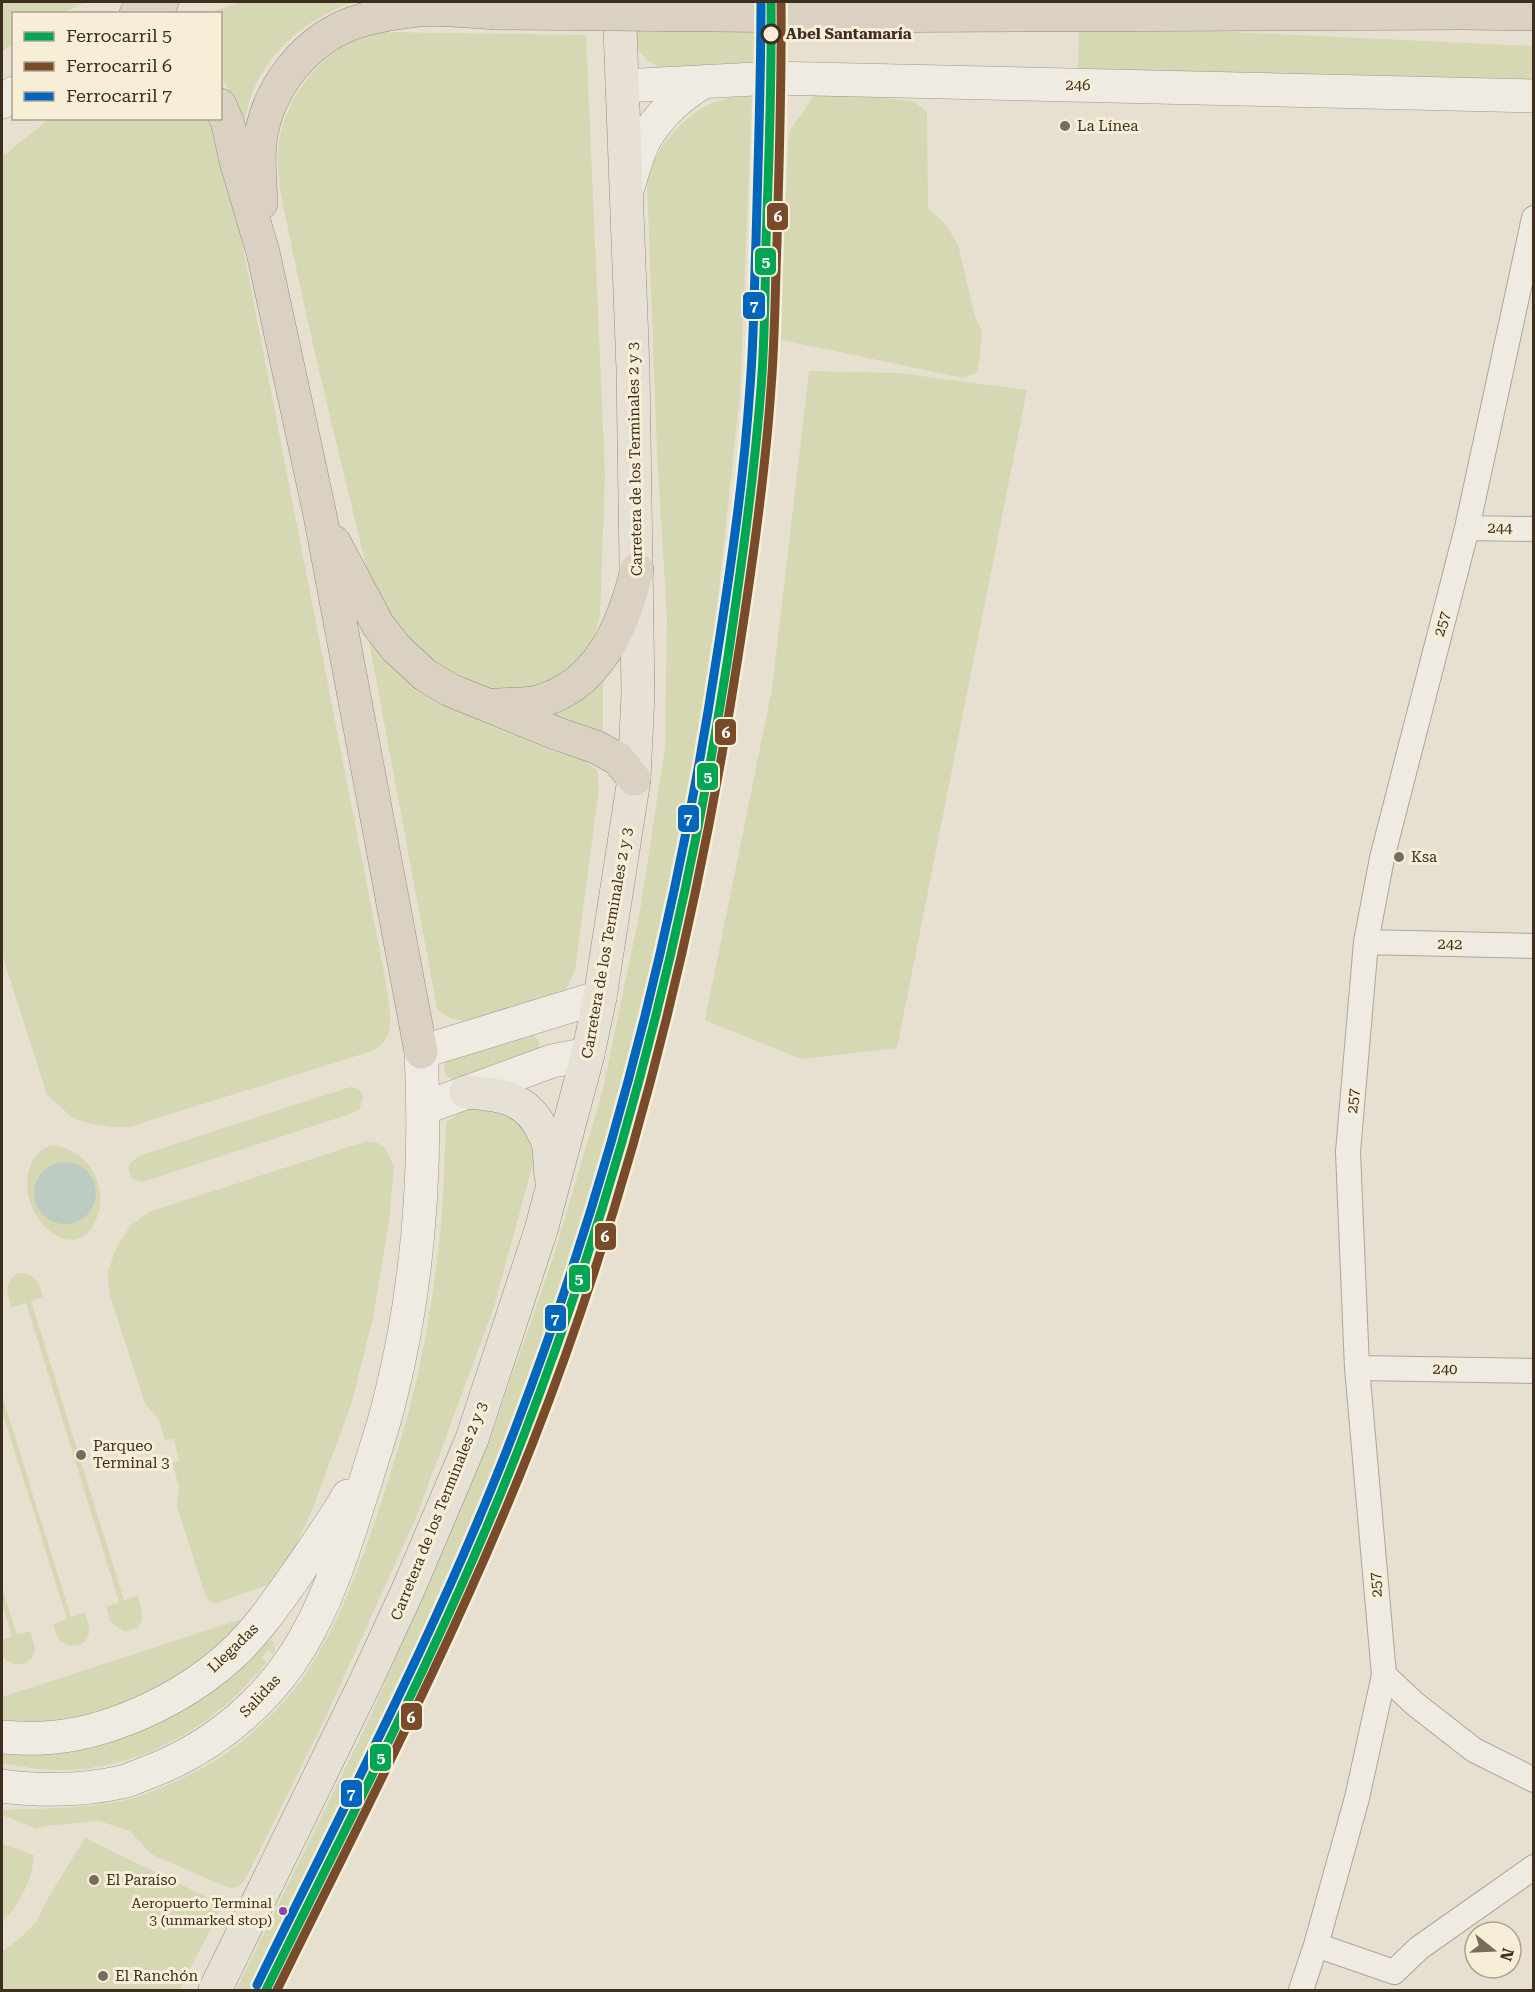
<svg xmlns="http://www.w3.org/2000/svg" width="1535" height="1992" font-family="'Roboto Serif',serif">
<style>
.green{fill:#d6d7b3}
.water{fill:#bcccc2}
.lines{fill:none;stroke-linecap:round;stroke-linejoin:round}
.street-casing{stroke:#ada599;stroke-width:26}
.secondary-casing{stroke:#9c958a;stroke-width:34}
.primary-casing{stroke:#928b80;stroke-width:34}
.highway-casing{stroke:#928b80;stroke-width:34}
.street{stroke:#efebe3;stroke-width:24}
.secondary{stroke:#efebe3;stroke-width:33}
.primary{stroke:#e6e1d4;stroke-width:33}
.highway{stroke:#dad1c2;stroke-width:33}
.highway-bridge-casing{stroke:#928b80;stroke-width:34;stroke-linecap:butt}
.highway-bridge{stroke:#dad1c2;stroke-width:33}
.rail-1-casing{stroke:#f7eed8;stroke-width:14}
.rail-2-casing{stroke:#f7eed8;stroke-width:14}
.rail-3-casing{stroke:#f7eed8;stroke-width:14}
.rail-1{stroke:#00a651;stroke-width:9}
.rail-2{stroke:#7a4b2a;stroke-width:9}
.rail-3{stroke:#0065bd;stroke-width:9}
.stop-dot{fill:#f7eed8;stroke:#3d2e20;stroke-width:3}
.poi-dot{fill:#786c5e;stroke:#f7eed8;stroke-width:2}
.bus-dot{fill:#8e44ad;stroke:#f7eed8;stroke-width:2}
.labels{text-anchor:middle;stroke-width:6;stroke-linejoin:round;paint-order:stroke}
.bus-label{font-size:14px;fill:#3d2e20;stroke:#f7eed8;text-anchor:end}
.stop-label{font-size:15px;font-weight:bold;fill:#3d2e20;stroke:#f7eed8;text-anchor:start}
.street-label{font-size:15px;fill:#3d2e20;stroke:#f7eed8}
.poi-label{font-size:15px;fill:#3d2e20;stroke:#f7eed8;text-anchor:start}
.line-badge{stroke:#f7eed8;stroke-width:2}
.badge-label{font-size:16px;text-anchor:middle;font-weight:bold;fill:#fff}
</style>
<rect width="100%" height="100%" fill="#e7e0d1"/>
<path class="green" d="M2,2H85L63,13L14,14L13,43L2,52Z
M240,2H353C300,21 254,62 245,120L236,101L221,78L220,14H206Z
M633,2H779L780,73L676,71L659,67L649,62L640,52L634,38Z
M1079,25L1533,46V84L1078,73Z
M382,32L586,35L605,475L600,616L592,644L567,675L548,688L501,695L455,679L412,643L376,595L366,566C341,460 314,355 292,248C286,215 272,169 280,136C289,95 318,57 356,40C364,36 374,34 382,32Z
M849,94L913,101L927,112L928,208L947,226L959,248L974,313L982,332L979,364L976,373L963,378L778,339L789,132L814,96Z
M752,96L740,394L709,682L684,837L659,952L623,1100L569,1267L507,1443L383,1730L257,1990H236L368,1722L491,1436L553,1258L602,1093L640,911L665,748L667,617L657,453L647,182C649,174 651,166 655,159C667,135 697,105 724,99C733,97 743,97 752,96Z
M49,119H218L385,978C387,996 396,1026 384,1042C381,1046 376,1048 372,1051L129,1127H110L84,1122L72,1117L47,1095L2,954V157Z
M809,371L898,373L1027,390L897,1048L801,1059L705,1020L772,689Z
M373,640L466,714L555,752L583,760L597,770L599,788L575,970L566,990L468,1021C455,1020 446,1019 437,1008L369,641Z
M603,679V730L595,737L544,718Z
M532,1034L538,1040L540,1048L454,1081C445,1077 442,1070 446,1061Z
M350,1087L359,1089L363,1096L360,1109L353,1113L143,1182C133,1181 127,1175 129,1165L138,1156Z
M484,1105L516,1109L536,1152L493,1310L415,1520L322,1725L245,1880L238,1887L229,1888L151,1854L130,1831L99,1821L44,1826L37,1829L2,1815V1810C41,1808 83,1809 122,1801C142,1797 168,1785 187,1776C230,1756 271,1720 300,1682C335,1633 357,1574 376,1518C388,1481 400,1445 410,1407C424,1354 433,1297 439,1243C444,1203 444,1162 446,1122L461,1112Z
M367,1141L378,1143L385,1148L394,1167L389,1221L373,1317L351,1405L314,1505L286,1568L276,1582L217,1603L211,1602L205,1594L177,1507L179,1486L172,1463L179,1461L174,1439L165,1440L158,1418L145,1404L109,1292L108,1271L117,1246L130,1226L149,1212Z
M52,1145C87,1147 111,1188 96,1220C74,1271 13,1213 30,1167C33,1156 41,1149 52,1145Z
M19,1273C35,1272 39,1283 43,1297L31,1301L124,1600L138,1596C143,1613 148,1631 123,1631L110,1621L106,1607L119,1602L26,1303L11,1307C7,1293 3,1281 19,1273Z
M2,1395L71,1617L85,1613C87,1619 90,1626 89,1632C88,1646 70,1650 60,1641C56,1636 55,1630 53,1624L67,1619L2,1411Z
M2,1587L17,1635L30,1631C32,1637 35,1644 35,1650C33,1666 9,1670 2,1655C1,1651 2,1644 2,1640L12,1636L2,1604Z
M239,1620L241,1622L204,1661L136,1701L67,1722L2,1723V1697Z
M265,1639L273,1641L275,1651L273,1654L268,1650L262,1658L267,1662C216,1726 140,1771 57,1770C38,1770 20,1766 2,1763V1749L64,1748Z
M85,1838L223,1905L179,1990H2V1952L20,1938L37,1921L48,1898Z
M2,1844L34,1855C33,1879 19,1906 2,1922Z"/>
<path class="water" d="M34 1193a31 31 0 1 1 62 0a31 31 0 1 1-62 0Z"/>
<g class="lines">
<defs>
<path id="street" d="M1467,528L1534,529
M1366,942L1534,946
M1357,1368L1534,1371
M1384,1675L1415,1704L1474,1750L1534,1780
M1316,1945L1394,1972L1419,1948L1534,1867
M1301,1990L1316,1945L1357,1798L1384,1675L1357,1368L1348,1152L1366,942L1382,858L1467,528L1534,218"/>
<path id="secondary" d="M622,86L772,78L1534,96
M2,102L14,93
M627,191C632,174 636,157 644,141C657,117 680,95 704,82
M424,1108L552,1061L588,1054
M2,1737C15,1738 29,1739 43,1738C107,1735 181,1700 229,1657C256,1633 277,1602 298,1572C315,1547 333,1522 348,1496
M2,1786C42,1791 82,1791 122,1782C131,1780 140,1775 149,1772C217,1746 275,1696 309,1631C335,1583 350,1529 367,1477C374,1453 383,1428 389,1403C418,1290 427,1169 421,1052L600,997"/>
<path id="primary" d="M466,1092C498,1094 527,1097 542,1130C545,1135 548,1141 549,1147C550,1157 550,1167 551,1176
M215,1990L365,1683L408,1590L472,1439L541,1230L588,1054L600,997L634,779L638,694L633,370L619,2"/>
<path id="highway" d="M136,14L162,2
M804,16L1465,13L1534,14
M220,105L228,124L236,161L263,252L320,515L421,1052
M261,203C260,179 257,153 262,130C272,84 305,43 348,25C369,16 397,13 419,10C444,8 472,12 497,13
M334,542L378,625L396,648L425,675L450,690L487,705L558,734L596,747L618,759L634,779
M496,705C509,704 524,705 537,702C599,686 623,626 637,570"/>
</defs>
<use href="#street" class="street-casing"/>
<use href="#secondary" class="secondary-casing"/>
<use href="#primary" class="primary-casing"/>
<use href="#highway" class="highway-casing"/>
<use href="#street" class="street"/>
<use href="#secondary" class="secondary"/>
<use href="#primary" class="primary"/>
<use href="#highway" class="highway"/>
<defs>
<path id="highway-bridge" d="M497,13L804,16"/>
</defs>
<use href="#highway-bridge" class="highway-bridge-casing"/>
<use href="#highway-bridge" class="highway-bridge"/>
<defs>
<path id="rail-1" d="M266,1990C356,1806 452,1624 525,1432C621,1182 687,921 728,657C741,568 754,478 761,388C765,339 765,290 766,242C769,162 772,82 771,2"/>
<path id="rail-2" d="M277,1990C366,1809 459,1630 533,1442C632,1190 697,924 738,657C752,568 765,478 771,388C775,339 775,290 777,242C779,162 782,82 781,2"/>
<path id="rail-3" d="M257,1985C346,1802 442,1620 515,1429C611,1179 677,919 717,655C731,566 744,477 750,387C754,338 754,290 756,241C758,162 761,82 761,2"/>
</defs>
<use href="#rail-1" class="rail-1-casing"/>
<use href="#rail-2" class="rail-2-casing"/>
<use href="#rail-3" class="rail-3-casing"/>
<use href="#rail-1" class="rail-1"/>
<use href="#rail-2" class="rail-2"/>
<use href="#rail-3" class="rail-3"/>
</g>
<circle class="stop-dot" cx="771" cy="34" r="9"/>
<g class="poi-dot">
<circle cx="1065" cy="126" r="6"/>
<circle cx="1399" cy="857" r="6"/>
<circle cx="81" cy="1455" r="6"/>
<circle cx="94" cy="1880" r="6"/>
<circle cx="103" cy="1976" r="6"/>
</g>
<circle class="bus-dot" cx="283" cy="1911" r="5"/>
<g class="labels">
<g class="bus-label">
<text x="272" y="1908">Aeropuerto Terminal<tspan x="272" dy="17">3 (unmarked stop)</tspan></text>
</g>
<g class="stop-label">
<text x="786" y="39">Abel Santamaría</text>
</g>
<g class="street-label">
<text transform="translate(1078 85) rotate(1)" y="5">246</text>
<text transform="translate(635 459) rotate(-91)" y="5">Carretera de los Terminales 2 y 3</text>
<text transform="translate(1500 528) rotate(1)" y="5">244</text>
<text transform="translate(1442 624) rotate(-75)" y="5">257</text>
<text transform="translate(607 943) rotate(-80)" y="5">Carretera de los Terminales 2 y 3</text>
<text transform="translate(1450 944) rotate(1)" y="5">242</text>
<text transform="translate(1353 1101) rotate(-85)" y="5">257</text>
<text transform="translate(1445 1369) rotate(1)" y="5">240</text>
<text transform="translate(439 1511) rotate(-68)" y="5">Carretera de los Terminales 2 y 3</text>
<text transform="translate(1376 1585) rotate(-95)" y="5">257</text>
<text transform="translate(233 1648) rotate(-44)" y="5">Llegadas</text>
<text transform="translate(260 1696) rotate(-47)" y="5">Salidas</text>
</g>
<g class="poi-label">
<text x="1077" y="131">La Línea</text>
<text x="1411" y="862">Ksa</text>
<text x="93" y="1451">Parqueo<tspan x="93" dy="17">Terminal 3</tspan></text>
<text x="106" y="1885">El Paraíso</text>
<text x="115" y="1981">El Ranchón</text>
</g>
</g>
<g class="line-badge">
<rect x="766" y="202" width="23" height="29" rx="6" fill="#7a4b2a"/>
<rect x="754" y="247" width="23" height="29" rx="6" fill="#00a651"/>
<rect x="742" y="291" width="24" height="29" rx="6" fill="#0065bd"/>
<rect x="714" y="718" width="23" height="28" rx="6" fill="#7a4b2a"/>
<rect x="696" y="762" width="23" height="29" rx="6" fill="#00a651"/>
<rect x="677" y="804" width="23" height="29" rx="6" fill="#0065bd"/>
<rect x="594" y="1222" width="23" height="29" rx="6" fill="#7a4b2a"/>
<rect x="568" y="1264" width="23" height="29" rx="6" fill="#00a651"/>
<rect x="544" y="1304" width="23" height="28" rx="6" fill="#0065bd"/>
<rect x="400" y="1702" width="23" height="29" rx="6" fill="#7a4b2a"/>
<rect x="369" y="1743" width="23" height="29" rx="6" fill="#00a651"/>
<rect x="340" y="1779" width="23" height="29" rx="6" fill="#0065bd"/>
</g>
<g class="badge-label">
<text x="778" y="222">6</text>
<text x="766" y="267">5</text>
<text x="754" y="311">7</text>
<text x="726" y="738">6</text>
<text x="708" y="782">5</text>
<text x="688" y="824">7</text>
<text x="605" y="1242">6</text>
<text x="579" y="1284">5</text>
<text x="555" y="1324">7</text>
<text x="411" y="1723">6</text>
<text x="381" y="1763">5</text>
<text x="351" y="1799">7</text>
</g>
<rect width="1535" height="1992" fill="none" stroke="#3d2e20" stroke-width="6"/>
<rect x="12" y="12" width="210" height="108" fill="#f7eed8" stroke="#ada18e" stroke-width="1.5"/>
<rect x="24" y="32" width="30" height="9" fill="#00a651" stroke="#ada18e" stroke-width="1.5"/>
<text x="66" y="42" font-size="18" fill="#3d2e20">Ferrocarril 5</text>
<rect x="24" y="62" width="30" height="9" fill="#7a4b2a" stroke="#ada18e" stroke-width="1.5"/>
<text x="66" y="72" font-size="18" fill="#3d2e20">Ferrocarril 6</text>
<rect x="24" y="92" width="30" height="9" fill="#0065bd" stroke="#ada18e" stroke-width="1.5"/>
<text x="66" y="102" font-size="18" fill="#3d2e20">Ferrocarril 7</text>
<g transform="translate(1493 1950) rotate(108)"><circle r="28" fill="#f7eed8" stroke="#ada18e" stroke-width="1.5"/>
<path d="M0-4.5L10 22L0 15L-10 22Z" fill="#786c5e"/>
<text y="-9" font-size="16" font-weight="bold" text-anchor="middle" fill="#3d2e20">N</text>
</g>
</svg>
